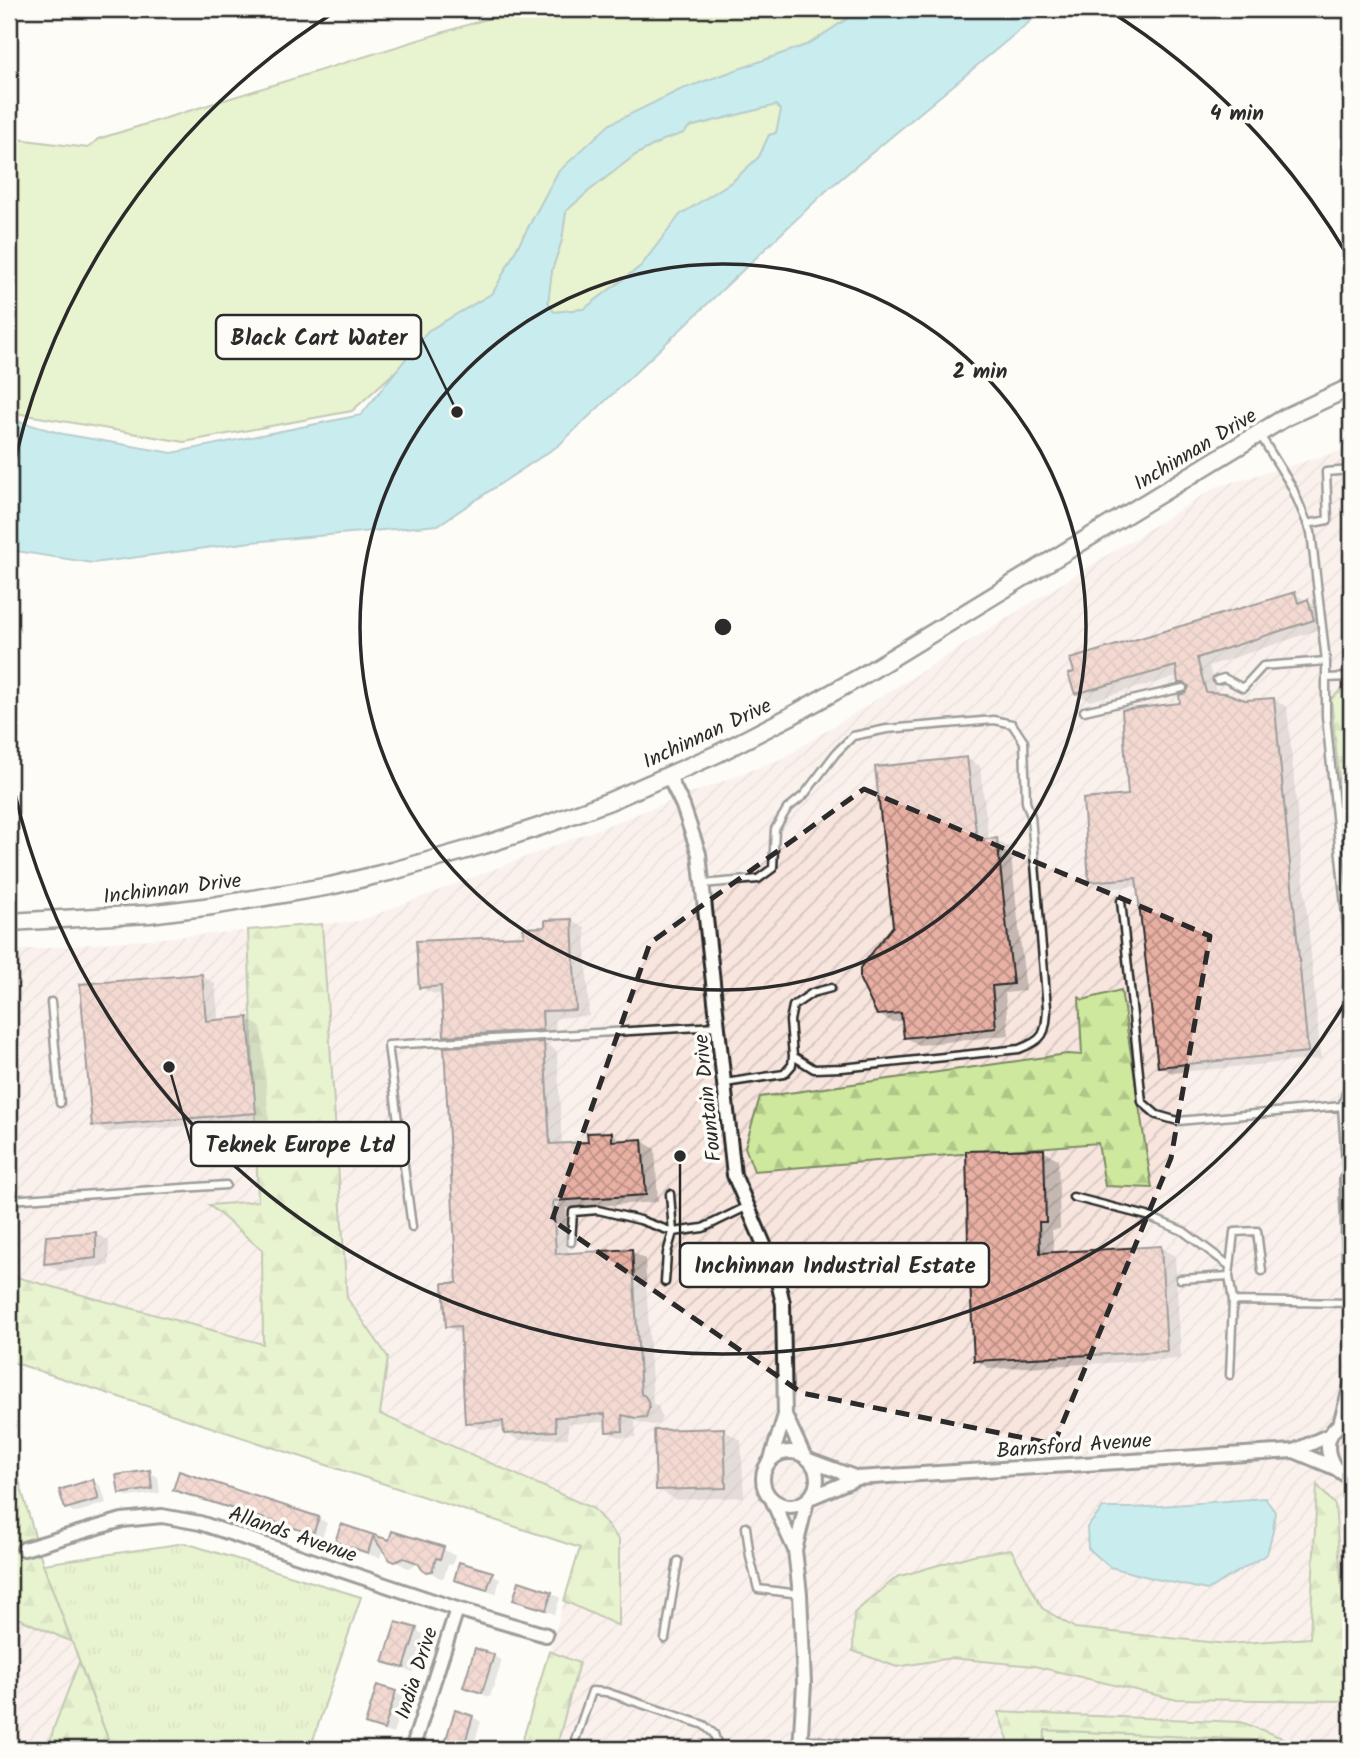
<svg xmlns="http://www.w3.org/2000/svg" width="1360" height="1758" font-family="Kalam,sans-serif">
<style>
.industrial{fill:url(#industrial-furrows)}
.grass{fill:#cee89e;stroke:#7c8a64;stroke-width:2}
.forest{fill:url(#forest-firs);stroke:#7c8a64;stroke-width:2}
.park{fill:url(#park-tufts);stroke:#7c8a64;stroke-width:2}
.water{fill:#8bdce2;stroke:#659599;stroke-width:2;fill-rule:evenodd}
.shadow{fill:#0003}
.building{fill:url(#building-cross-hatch);stroke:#2b2b2b;stroke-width:2}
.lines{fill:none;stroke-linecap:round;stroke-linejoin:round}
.service-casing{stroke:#2b2b2b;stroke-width:11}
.minor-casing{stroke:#2b2b2b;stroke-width:18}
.tertiary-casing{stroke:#2b2b2b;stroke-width:21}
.service{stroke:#fdfcf7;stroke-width:6}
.minor{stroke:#fdfcf7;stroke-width:12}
.tertiary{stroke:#fdfcf7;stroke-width:16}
.marked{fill:none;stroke:#2b2b2b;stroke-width:5;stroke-dasharray:14 9;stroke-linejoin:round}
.ring{fill:none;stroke:#2b2b2b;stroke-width:3.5}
.labels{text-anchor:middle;stroke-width:7;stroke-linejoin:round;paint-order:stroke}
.street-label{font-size:21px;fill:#2b2b2b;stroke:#fdfcf7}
.centre{fill:#2b2b2b;stroke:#fdfcf7;stroke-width:3.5}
.ring-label{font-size:21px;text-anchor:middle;font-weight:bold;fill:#2b2b2b;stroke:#fdfcf7;stroke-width:7;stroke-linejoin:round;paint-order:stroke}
.leader{fill:none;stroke:#2b2b2b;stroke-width:2.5}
.callout-dot{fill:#2b2b2b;stroke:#fdfcf7;stroke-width:2.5}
.callout{fill:#fdfcf7;stroke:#2b2b2b;stroke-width:2.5}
.callout-label{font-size:23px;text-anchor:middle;font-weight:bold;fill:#2b2b2b}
</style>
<defs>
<pattern id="industrial-furrows" width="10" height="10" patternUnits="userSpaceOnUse" patternTransform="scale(1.75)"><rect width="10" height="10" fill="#f7e5de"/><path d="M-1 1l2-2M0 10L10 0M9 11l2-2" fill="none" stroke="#d4c5bf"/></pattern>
<pattern id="forest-firs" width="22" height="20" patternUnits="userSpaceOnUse" patternTransform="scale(1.75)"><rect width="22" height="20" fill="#cee89e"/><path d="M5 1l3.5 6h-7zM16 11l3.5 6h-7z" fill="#b1c788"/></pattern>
<pattern id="park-tufts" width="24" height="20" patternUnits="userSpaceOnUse" patternTransform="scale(1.75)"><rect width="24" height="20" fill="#cee89e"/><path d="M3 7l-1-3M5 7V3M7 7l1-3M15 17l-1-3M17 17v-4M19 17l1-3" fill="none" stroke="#b1c788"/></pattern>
<pattern id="building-cross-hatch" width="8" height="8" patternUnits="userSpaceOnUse" patternTransform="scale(1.75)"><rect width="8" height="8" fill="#e8afa3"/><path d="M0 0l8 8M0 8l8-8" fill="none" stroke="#bc8f85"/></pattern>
</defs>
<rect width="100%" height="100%" fill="#fdfcf7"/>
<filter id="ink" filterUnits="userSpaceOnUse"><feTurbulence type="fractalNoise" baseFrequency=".0143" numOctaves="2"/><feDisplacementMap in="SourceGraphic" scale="14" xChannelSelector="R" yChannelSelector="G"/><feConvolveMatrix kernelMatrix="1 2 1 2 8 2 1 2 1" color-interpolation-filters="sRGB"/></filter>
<g filter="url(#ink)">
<path class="industrial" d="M1351,448V1749H520L580,1548L9,1361V951L359,921L783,758L1216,487Z
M9,1446L43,1564L112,1749H9Z"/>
<path class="grass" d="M519,9H862L809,44L681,90L558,172L493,293L428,331L398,369L352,411L184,442L9,412V138L88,148L98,139Z
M776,105L781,111L776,133L769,135L759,157L733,181L680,216L641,266L584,309L554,312L548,302L552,270L562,240L566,211L590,190L635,155L663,140L684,133L689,127Z
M1045,1730L1351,1744V1749H1044Z"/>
<path class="forest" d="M1348,684H1351V900L1331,699Z
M322,924L347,1298L388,1357L380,1414L594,1509L619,1540V1626L564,1601L580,1548L9,1361V1275L263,1344L262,1250L209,1205L258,1201L248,930Z
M1121,990L1152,1188L1105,1186L1098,1143L754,1171L745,1147L760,1097L1067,1054L1082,1055L1079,997L1083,1000Z
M9,1446L43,1564L72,1642L9,1614Z
M1317,1485L1335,1505L1351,1701L1173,1699L1034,1666L951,1658L897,1667L853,1651L854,1613L897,1577L973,1555L1011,1549L1042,1608L1075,1628L1227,1644L1310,1638Z
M549,1651L579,1663L556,1749H520Z
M79,1662L112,1749H48L54,1727Z
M998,1712L1241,1722L1293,1742L1045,1730L1044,1749H1010V1745Z"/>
<path class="park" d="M185,1543L361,1597L310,1749H112L43,1564Z"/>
<path class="water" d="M862,9H1045L826,191L559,445L438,525L251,542L93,563L9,550V419L63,434L172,453L361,415L428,331L493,293L558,172L610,124L680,90L809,44ZM776,105L781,111L776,133L769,135L759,157L733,181L680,215L641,266L584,309L554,312L548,302L552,270L562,240L566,211L590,190L635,155L663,140L684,133L689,127Z
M1265,1498L1275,1512L1273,1531L1267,1554L1207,1590L1156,1579L1110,1567L1088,1548L1087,1527L1103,1508H1134Z"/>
<path class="shadow" d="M1295,594L1321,609L1327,627L1209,666L1217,694L1245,702L1273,699L1287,707L1321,1059L1172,1073L1159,1065L1139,886L1104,889L1091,881L1130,797L1189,693L1190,688L1179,682V676L1090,701L1076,693Z
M967,759L980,766L989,841L996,840L1010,848L1026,991L1005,993L1009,1035L919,1045L905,1037L904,1021L892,1022L878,1014L894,926Z
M571,920L585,928L589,1016L555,1018L556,1037L459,1043L445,1035L443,994H434L420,987L525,937Z
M202,976L215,984L219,1022L248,1019L261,1027L269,1120L107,1132L93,1125Z
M544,1043L557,1051L562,1145L590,1143L611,1134L625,1142L642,1141L655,1149L658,1202L566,1208L568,1255L631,1251L645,1259L653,1403L658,1406L662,1417L659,1424L651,1425L635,1421L636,1437L621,1438L607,1431V1422L568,1424V1438L519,1440L505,1433V1428L480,1429L467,1422L462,1334L447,1326L459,1284Z
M1043,1151L1058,1159L1060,1229L1052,1230L1054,1254L1161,1248L1175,1256L1181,1359L990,1369L976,1360Z
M95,1233L109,1241V1265L59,1271L45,1263Z
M723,1430L741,1440L744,1497L676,1500L658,1489Z
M149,1472L158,1477L160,1493L129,1497L120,1493Z
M92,1481L101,1486L106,1503L75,1513L67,1508Z
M176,1489L318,1518L327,1523L322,1538L184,1494Z
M342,1526L391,1542L443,1549L455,1556L452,1565L448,1564L444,1577L440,1578L417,1564L408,1568L404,1566L391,1559L383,1548L380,1558L348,1548L337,1541Z
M492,1574L500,1579L496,1594L464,1584L456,1579Z
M520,1583L552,1593L560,1598L555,1614L523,1604L515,1599Z
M416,1630L424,1635L413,1672L394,1666L385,1661Z
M494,1656L502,1661L490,1697L473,1691L465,1686Z
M378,1687L396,1693L404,1698L393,1734L375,1728L367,1723Z
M456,1712L473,1717L481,1722L472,1749L445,1748Z"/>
<path class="building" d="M1295,592L1298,603L1308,599L1314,620L1197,658L1206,692L1226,693L1245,700L1274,698L1308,1052L1158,1067L1136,878L1089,882L1083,799L1128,795L1122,710L1180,703L1179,695L1186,693L1189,687L1185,683H1178L1176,666L1075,694L1068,674L1074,672L1070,659Z
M967,757L977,840L997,838L1013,984L992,986L996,1028L904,1038L901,1013L877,1015L860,980V968L893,926L875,767Z
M572,919L576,1010L542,1011L543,1030L444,1036L441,986L419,988L416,941L524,936L523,928L545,927V920Z
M202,974L206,1021L248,1017L256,1113L92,1126L80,984Z
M544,1042L550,1144L588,1142L587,1133L612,1132V1141L642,1139L646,1195L553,1201L556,1254L632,1249L641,1394L645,1396L648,1401L649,1408L646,1417L636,1418L622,1415L623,1431L606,1432L605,1414L555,1417L556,1431L504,1434L503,1421L465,1423L460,1326L446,1327L443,1283H457L444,1047Z
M1044,1149L1046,1222H1039L1040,1253L1161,1246L1167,1351L974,1361L968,1241L966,1151Z
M96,1232V1258L44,1264L46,1236Z
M724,1428L726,1488L656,1490L654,1430Z
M150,1470L152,1489L119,1494L116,1475Z
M179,1471L319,1517L313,1534L173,1490Z
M93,1479L99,1499L65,1509L59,1490Z
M341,1524L389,1540L392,1531L444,1547L440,1559L436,1558L432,1571L427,1572L423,1571L418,1563L404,1558L395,1562L390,1560L373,1537L368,1553L335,1542Z
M459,1562L493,1572L487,1590L454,1580Z
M519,1581L552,1592L546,1610L513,1600Z
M396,1622L417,1628L404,1668L383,1662Z
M475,1648L494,1655L482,1693L463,1687Z
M377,1685L396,1691L384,1730L365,1724Z
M455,1710L473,1716L463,1749H443Z"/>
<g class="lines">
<defs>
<path id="service" d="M1260,435L1292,487L1311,532L1326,661V678L1351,677
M1307,524L1328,520L1326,472L1351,470
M1326,678V716L1351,966
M1217,680L1224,678L1243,688L1263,666L1326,661
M1084,711L1183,688
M702,884L758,879L773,868L775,829L787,809L804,795L836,753L853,736L887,729L994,720L1012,724L1024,742L1026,802L1031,816L1047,1008C1046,1034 1044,1040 1019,1049L842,1068L814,1069L793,1056
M1121,901L1142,1102L1157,1115L1178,1121L1342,1106L1347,1179
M51,1002L60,1103
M725,1083L784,1074L792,1065L793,1056L790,1021L793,1006L812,993L831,988
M1342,1106L1351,1078
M670,1194L673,1232L703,1228L748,1206
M1073,1197L1147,1216L1183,1231L1230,1266
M9,1200L226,1185
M412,1227L388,1045L717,1026
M571,1242L573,1212L598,1210L640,1220L673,1232L667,1253L665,1282
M1180,1279L1229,1276
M1233,1301L1229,1276L1234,1232L1257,1231L1262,1271
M1230,1375L1233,1301L1351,1303
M746,1527L750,1557L758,1589L800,1594
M665,1639L678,1561
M572,1749L592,1691L606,1692L704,1725L714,1734L719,1749"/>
<path id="minor" d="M668,775L683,806L699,854L734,1175L775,1270L783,1303L785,1415L771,1459
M1347,1179L1351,1304
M785,1415L804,1456
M1340,1424L1351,1385
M1294,1451L1335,1468L1347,1476L1351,1477
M763 1479a27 27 0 1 1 54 0a27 27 0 1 1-54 0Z
M811,1461L857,1478
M1335,1468C1322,1447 1327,1427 1351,1419
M812,1497L857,1478L1294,1451L1330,1435
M773,1502L795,1550L800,1594L804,1684L800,1749
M24,1549L122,1520L162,1516L200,1523L457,1609L546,1635
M795,1550L807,1501
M801,1742L857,1749
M412,1749L457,1609"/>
<path id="tertiary" d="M9,922L149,914L212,906L330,886L393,871L484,845L545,825L610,801L717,754L789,717L862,676L1286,417L1351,387"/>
</defs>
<use href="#service" class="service-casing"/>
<use href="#minor" class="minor-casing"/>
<use href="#tertiary" class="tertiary-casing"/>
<use href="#service" class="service"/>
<use href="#minor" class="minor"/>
<use href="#tertiary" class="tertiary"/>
</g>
</g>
<path d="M0 0H1360V1758H0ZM864,789L1210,936L1171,1158L1054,1444L802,1393L552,1220L650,943Z" fill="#fdfcf7" fill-opacity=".55" fill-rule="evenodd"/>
<path class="marked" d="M864,789L1210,936L1171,1158L1054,1444L802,1393L552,1220L650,943Z"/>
<g class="ring">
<circle cx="723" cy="627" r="363"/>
<path d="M1349 996A727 727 0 0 1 9 766M9 488A727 727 0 0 1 338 10M1108 10A727 727 0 0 1 1349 258"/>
</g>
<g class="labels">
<g class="street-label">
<text transform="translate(1195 449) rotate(-31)" y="7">Inchinnan Drive</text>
<text transform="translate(707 733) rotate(-25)" y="7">Inchinnan Drive</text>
<text transform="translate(172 888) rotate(-7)" y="7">Inchinnan Drive</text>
<text transform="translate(707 1098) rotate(-96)" y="7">Fountain Drive</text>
<text transform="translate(1074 1445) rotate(-4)" y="7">Barnsford Avenue</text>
<text transform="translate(293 1534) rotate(19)" y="7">Allands Avenue</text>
<text transform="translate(416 1673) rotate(-72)" y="7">India Drive</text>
</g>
</g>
<circle cx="723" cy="627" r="10" class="centre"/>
<g class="ring-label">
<text x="1237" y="120">4 min</text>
<text x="980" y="378">2 min</text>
</g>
<path class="leader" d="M457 412L421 337M169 1067L191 1144M680 1156L680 1265"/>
<g class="callout-dot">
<circle cx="457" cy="412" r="7"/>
<circle cx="169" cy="1067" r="7"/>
<circle cx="680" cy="1156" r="7"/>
</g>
<g class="callout">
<rect x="216" y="315" width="205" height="44" rx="7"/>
<rect x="191" y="1122" width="218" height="44" rx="7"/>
<rect x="680" y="1243" width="309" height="44" rx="7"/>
</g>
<g class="callout-label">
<text x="319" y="345">Black Cart Water</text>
<text x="300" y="1152">Teknek Europe Ltd</text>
<text x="835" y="1273">Inchinnan Industrial Estate</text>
</g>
<rect width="1360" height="1758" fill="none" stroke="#fdfcf7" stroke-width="35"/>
<rect x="18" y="18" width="1325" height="1723" fill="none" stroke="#2b2b2b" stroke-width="2.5" filter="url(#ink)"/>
</svg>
